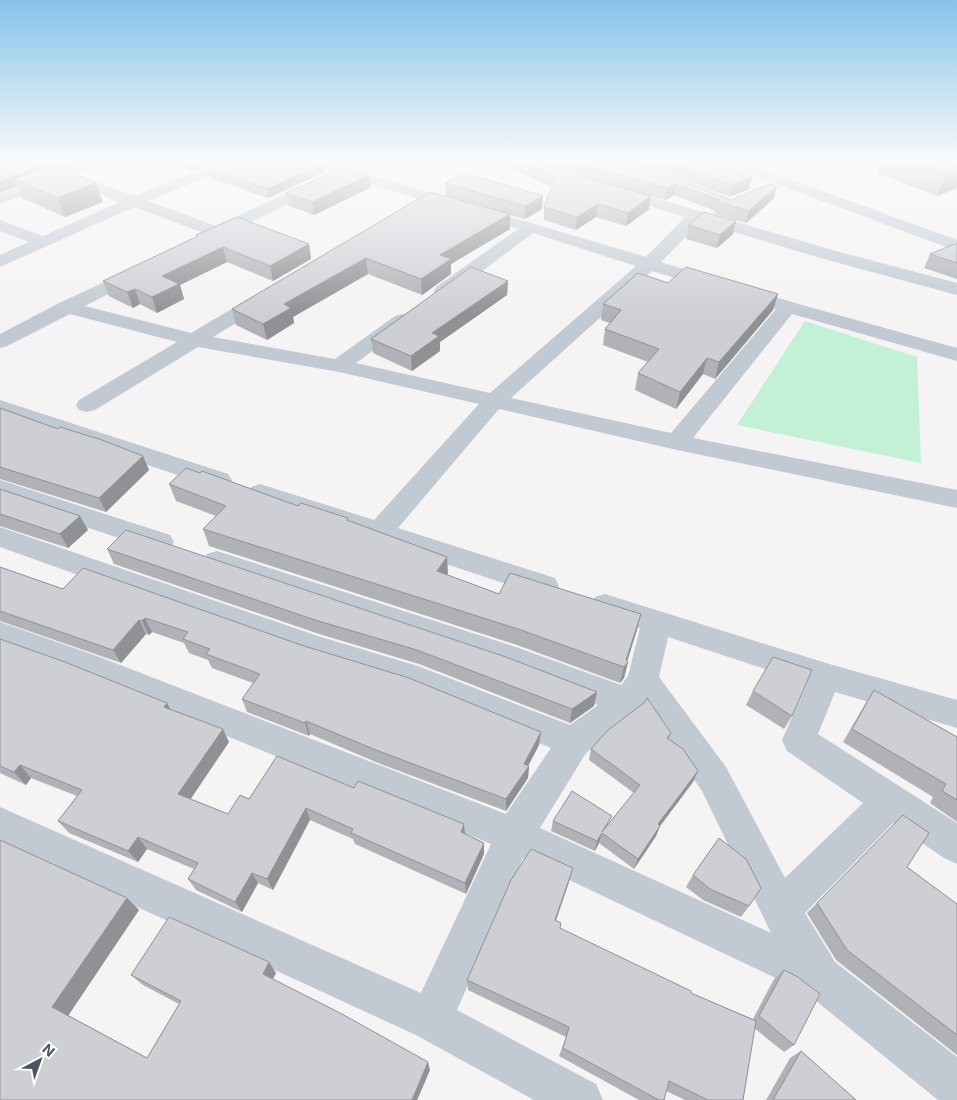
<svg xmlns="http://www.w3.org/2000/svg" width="957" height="1100" font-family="Inter,sans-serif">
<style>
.green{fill:#c3f1d5}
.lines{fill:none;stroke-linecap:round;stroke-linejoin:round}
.street{fill:#c1cad2;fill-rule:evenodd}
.secondary{fill:#c1cbd6;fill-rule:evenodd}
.wall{fill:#b0b2b7}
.shaded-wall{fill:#909195}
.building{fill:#cdcfd5;stroke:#909195}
</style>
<rect width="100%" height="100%" fill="#f5f3f3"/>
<path class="green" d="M776,162H849L812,175Z
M805,321L917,357L921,463L737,425Z"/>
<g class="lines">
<path class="street" d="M85,162H105L103,165L77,175L134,196L220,162H239L237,165L148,201L216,226L316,179H326L329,182L326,185L217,239H205L204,233L134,207L0,267V255L29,242L0,231V220L43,236L120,202L63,180L0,204V194Z
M305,162H326L646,257L685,217L609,194L606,191L609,188L614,186L836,251L957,283V295L824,259L700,222L661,262L795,303L957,348V361L792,314L693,438L957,490V508L677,450L499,409L398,528L555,578L559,586L555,594L545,597L251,499L247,493L251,487L260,484L374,520L479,404L339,372L198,347L95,410L87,412L79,410L76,405L79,400L177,342L70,314L7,346L0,348V334L59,303L139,266L145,267L148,271L145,275L85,306L191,333L257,294L264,292L271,294L274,298L271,302L213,337L335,359L395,316L402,314L409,316L412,320L409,324L356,363L490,393L636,266L533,233L450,295L443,297L436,295L434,291L436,287L518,229L307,165ZM652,271L776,309L671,433L511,398Z
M0,400L228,474L232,480L228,486L219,488L210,486L0,415Z
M0,480L170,535L174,542L170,549L160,552L0,498Z
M0,527L318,636L418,666L570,725L598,705L506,670L207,568L203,561L207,554L217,551L516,647L621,685L628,676L640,628L595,613L590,605L595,597L605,594L826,663L957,700V728L835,692L818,734L957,823V864L944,858L893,823L805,913L835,962L957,1057V1100H938L805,992L523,858L457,1010L596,1084L603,1100H534L416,1035L0,844V807L421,993L491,844L75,674L0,647V622L97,656L506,814L551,748L411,690L306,657L0,547ZM668,637L807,683L782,740L787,751L863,803L785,878L726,767L659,677ZM643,706L702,791L771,933L540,828L586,753L640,712Z"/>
<path class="secondary" d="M723,162H743L957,240V251L725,165Z"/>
</g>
<path class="wall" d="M0,162L61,169L103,202L65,217L22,198L17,186L0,193Z
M166,162H216L192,171Z
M509,162H531L649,209L626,226L596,217L576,230L544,220V207L552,187L508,167Z
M533,162H634L731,200L774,198L746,223L715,214V211L674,195L665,200Z
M638,162H711L752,177L749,189L729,197Z
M881,162H957V188L937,196L877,173Z
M209,168L324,172L268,198L211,178Z
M369,175L371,187L314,215L289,206L286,193Z
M445,183L542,209L525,219L510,215V229L451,264V274L422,295L368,274L293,317L294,323L267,340L236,325L232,309L471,203L446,196Z
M736,221L733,234L717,248L686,239L688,225Z
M196,235L309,244L311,259L273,281L227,262L180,285L184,299L157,313L140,304L133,308L109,296L103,281L196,237Z
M957,243V279L924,268L930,254Z
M508,281L507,295L440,342V351L412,371L373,353L371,339Z
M668,283L778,294L773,310L715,379L703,374L676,409L635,390L638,373L648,362L603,345L605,329L610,323L601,320L603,304Z
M0,408L58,429L143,456L149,470L106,512L0,479Z
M169,484L298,506L349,521L448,573L447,575L499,594L641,614L637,630L627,661L628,662L624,678L620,683L517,645L209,546L203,529L216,516L176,501Z
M0,489L80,516L88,530L68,548L0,526Z
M107,549L597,692L594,706L570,723L419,664L319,634L114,564Z
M0,567L63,589L539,745L528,765L529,766L528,778L506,811L378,763L310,734L309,736L247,712L242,699L253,683L212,668L208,660L189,653L184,643L152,632L149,635L146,634L121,663L0,621Z
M0,639L167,703L170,709L229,742L190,799L228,814L249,799L465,834L484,854L466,894L355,844L353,839L310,820L273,890L258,883L242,912L196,890L188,879L194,869L147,849L138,862L69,833L58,821L77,796L31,778L26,785L0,773Z
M874,690L957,737V822L930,803L933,797L843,742L865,704Z
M753,691L792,716L784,729L746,705Z
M671,733L669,739L693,782L660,826L656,836L634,869L599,843L595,851L551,831L553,821L610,823L634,793L589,760L591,749Z
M907,867L957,904V1055L836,960L807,913L817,903Z
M693,875L749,906L741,917L703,900L686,887Z
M569,882L556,920L560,928L691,993L753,1019L774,979L784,970L794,1045L784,1052L754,1028L743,1100H685L666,1091L664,1100H639L559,1056L566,1037L468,990L467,980Z
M127,898L139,910L68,1015L147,1058L179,1004L143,985L131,975L276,973L273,979L430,1070L417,1100H0Z
M801,1051L856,1100H766L790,1058Z"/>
<path class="shaded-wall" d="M52,162H84L41,176L14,179L17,186L0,193V182L37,167Z
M190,162H216L192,171Z
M323,163L324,172L268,198L267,189Z
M957,169V188L937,196L947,172Z
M369,175L371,187L314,215L312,202Z
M752,177L749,189L729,197L732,185Z
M96,183L103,202L65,217L57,198Z
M676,184L674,195L665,200L667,188Z
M777,186L774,198L746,223L749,211Z
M543,196L542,209L525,219V206Z
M651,196L649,209L626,226L628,213Z
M598,204L596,217L576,230L577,217Z
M510,214V229L451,264V274L422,295L421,279L440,255Z
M736,221L733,234L717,248L720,235Z
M309,244L311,259L273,281L270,266Z
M223,247L227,262L180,285L184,299L157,313L152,297L162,276Z
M366,258L368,274L293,317L294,323L267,340L263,324L284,304Z
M508,281L507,295L440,342V351L412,371L411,356L432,333Z
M135,289L140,304L133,308L127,292Z
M778,294L773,310L715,379L719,362Z
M707,358L703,374L676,409L680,392Z
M143,456L149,470L106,512L99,498Z
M80,516L88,530L68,548L60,534Z
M447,557L448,573L438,588L437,571Z
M641,614L637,630L626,665L628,662L624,678L620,683L624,667Z
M145,618L152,632L149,635L142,621Z
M139,620L146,634L121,663L113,650Z
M597,692L594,706L570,723L572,709Z
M167,703L174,717L164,707Z
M306,721L310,734L309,736L305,723Z
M223,729L229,742L186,806L178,794Z
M541,732L539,745L524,774L529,766L528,778L506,811V799L524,764Z
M20,765L31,778L26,785L14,772Z
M698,771L693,782L660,826L656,836L634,869L638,859L658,824Z
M306,808L310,820L273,890L267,879Z
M464,824L465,835L461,832Z
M602,833L599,843L595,851L597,841Z
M138,837L147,849L138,862L128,851Z
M484,843V854L466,894L465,883Z
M573,868L569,882L552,932L555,920Z
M252,873L258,883L242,912L235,902Z
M127,898L139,910L68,1016L52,1007Z
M269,962L276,973L270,984L263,974Z
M428,1062L430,1070L417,1100H412Z"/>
<path class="building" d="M0,162H52L37,167L0,182Z
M225,162H318L323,163L267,189L209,168Z
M523,162H531L651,196L628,213L598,204L577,217L544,207L556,176Z
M574,162H634L731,200L770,184L777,186L749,211L717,202L720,200L676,184L667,188Z
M670,162H711L752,177L732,185Z
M918,162H957V169L947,172Z
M52,165L96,183L57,198L14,179Z
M343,167L369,175L312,202L286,193Z
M465,173L543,196L525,206L445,183Z
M430,192L510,214L440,255L451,259L421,279L366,258L284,304L291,308L263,324L232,309Z
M704,212L736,221L720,235L688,225Z
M237,217L309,244L270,266L223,247L162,276L179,284L152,297L135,289L127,292L103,281L198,236L196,235Z
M957,243V263L930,254Z
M471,267L508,281L432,333L439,336L411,356L371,339Z
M686,267L778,294L719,362L707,358L680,392L638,373L659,349L605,329L621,310L603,304L638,273L668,283Z
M0,408L58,429L60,427L102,440L143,456L99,498L0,467Z
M186,468L200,473L202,471L298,506L301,503L348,518L347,520L447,557L437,571L499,594L510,573L641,614L626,660L628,662L624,667L518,629L203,529L226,506L169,484Z
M0,489L80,516L60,534L0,514Z
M126,530L506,657L597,692L572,709L417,650L315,620L107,549Z
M0,567L63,589L83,568L301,645L409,678L541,732L524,764L529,766L506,799L376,750L306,721L305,723L242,699L260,674L206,654L210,649L183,639L188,632L145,618L142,621L139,620L113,650L0,611Z
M0,639L65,662L167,703L164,707L223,729L178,794L228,814L240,795L249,799L277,756L354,788L358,781L464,824L461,832L484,843L465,883L351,833L353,829L306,808L267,879L252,873L235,902L188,879L198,863L138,837L128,851L58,821L82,790L20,765L14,772L0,766Z
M773,657L812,670L792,716L753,691Z
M874,690L957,737V800L942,791L946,784L852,729Z
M647,698L671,733L667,738L683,749L698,771L658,824L660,826L638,859L602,833L597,841L553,821L572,791L612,816L602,832L640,785L591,749L607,731L645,702Z
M903,815L929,833L907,867L957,904V1035L847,950L817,903Z
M719,838L746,859L761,888L749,906L710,889L693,875Z
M0,840L127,898L52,1007L147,1058L181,1001L131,975L169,917L269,962L263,974L342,1014L428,1062L412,1100H0Z
M531,849L573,868L555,920L561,923L560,928L691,991V993L756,1021L743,1100H708L669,1081L664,1100H659L563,1048L569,1027L467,980L511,880Z
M784,970L798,977L820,994L794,1045L759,1016Z
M801,1051L856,1100H773Z"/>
<linearGradient id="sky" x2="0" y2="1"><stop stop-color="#85c3ea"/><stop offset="0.51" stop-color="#fafafa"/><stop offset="1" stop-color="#fafafa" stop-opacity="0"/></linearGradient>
<rect width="957" height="316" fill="url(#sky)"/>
<g transform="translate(40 1060) rotate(41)" stroke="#ffffff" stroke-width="4" paint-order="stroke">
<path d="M0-4L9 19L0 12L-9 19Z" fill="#4a5661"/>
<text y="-8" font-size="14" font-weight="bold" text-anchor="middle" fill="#4a5661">N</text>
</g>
</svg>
